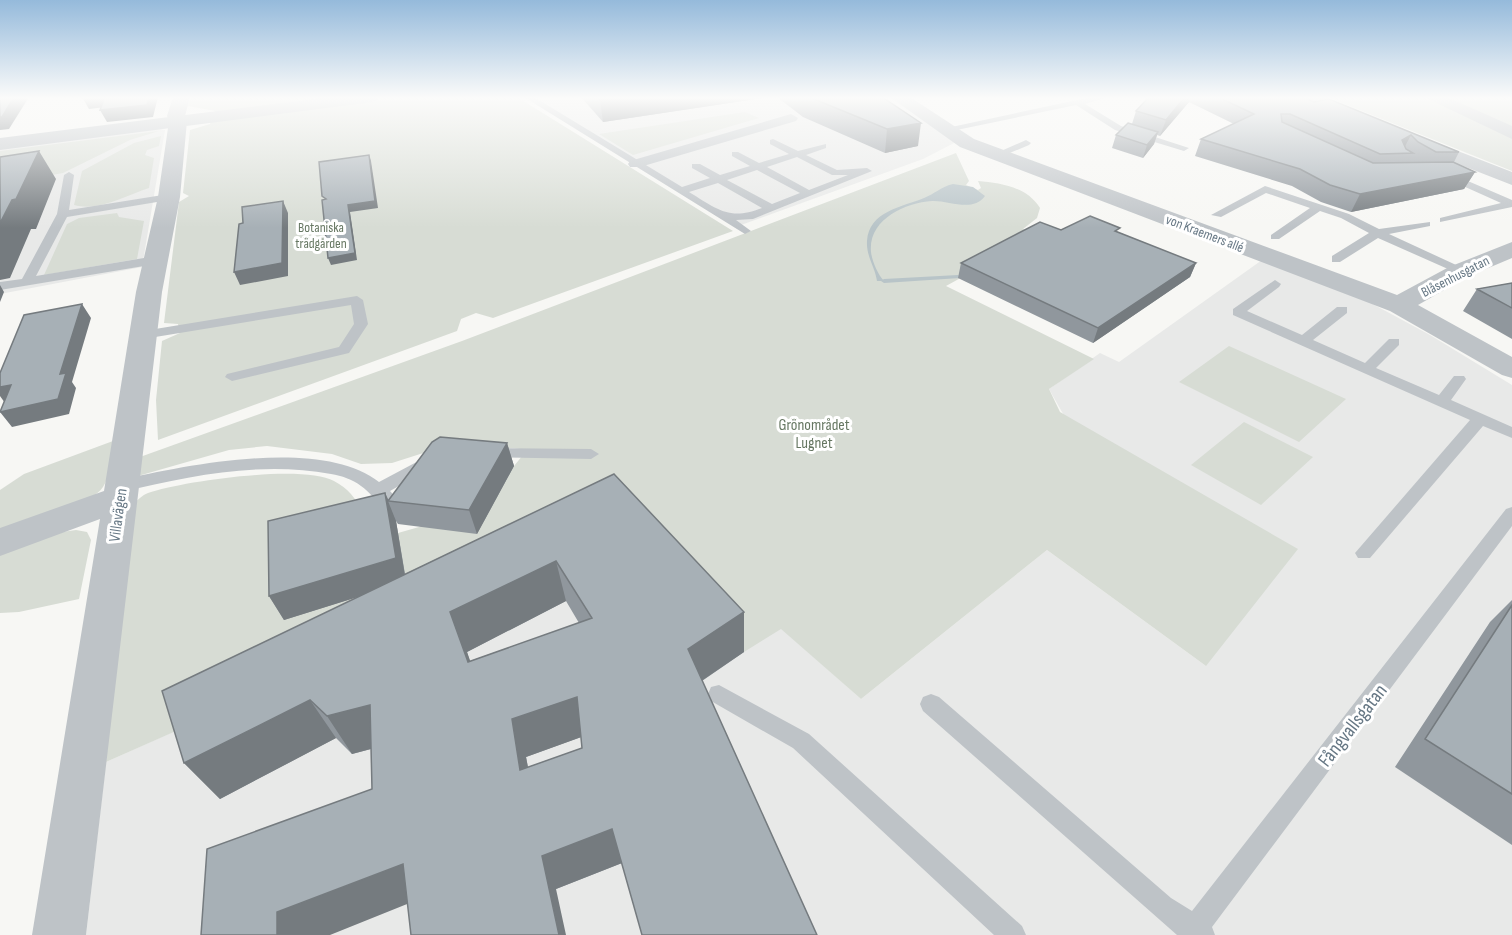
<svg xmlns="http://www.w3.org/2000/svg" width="1512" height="935" font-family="'Sofia Sans Condensed',sans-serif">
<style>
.built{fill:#e8e9e8}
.green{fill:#d7dcd4}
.water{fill:#b8c4c8}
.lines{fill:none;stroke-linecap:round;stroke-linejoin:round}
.stream{fill:#b8c4c8;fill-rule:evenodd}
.service{fill:#bec3c7;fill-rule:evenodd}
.pedestrian{fill:#bec3c7;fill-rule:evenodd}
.minor{fill:#bec3c7;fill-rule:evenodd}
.tertiary{fill:#bec3c7;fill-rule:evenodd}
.wall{fill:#90979d;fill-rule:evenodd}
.shaded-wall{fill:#757b7f}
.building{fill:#a7b0b6;stroke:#757b7f;stroke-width:1.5;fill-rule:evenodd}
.labels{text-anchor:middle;stroke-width:6;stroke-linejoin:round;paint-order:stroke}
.far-park-label{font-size:14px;fill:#667762;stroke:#fff}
.far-street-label{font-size:14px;fill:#677885;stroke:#fff}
.park-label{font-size:16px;fill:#667762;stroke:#fff}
.street-label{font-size:16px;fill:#677885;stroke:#fff}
.near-street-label{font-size:20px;fill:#677885;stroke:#fff}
</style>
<rect width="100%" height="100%" fill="#f7f7f4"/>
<path class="built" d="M534,97H892L958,141L923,159L741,225Z
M153,128L165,130L142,267L0,294V149Z
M1262,260L1369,302L1430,335L1512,385V935H86L106,762L195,722L621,514L781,628L861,699L1047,550L1206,666L1049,389L1100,353L1119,362Z"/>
<path class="green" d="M191,97H517L733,231L493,318L476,313L461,319L457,331L158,440L156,400L162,341L180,333L178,324L164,323L179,202L189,196L183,193L190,130L210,124L215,111L188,106Z
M1327,97H1512V171Z
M745,112L759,118L633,155L599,134Z
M159,131L130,140L63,173L0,184V151Z
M161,136L159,146L147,150L145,155L154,158L149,188C126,195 100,212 74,205L82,171L134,143Z
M956,153L969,181L966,185L978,190L981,188L978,181C1001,183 1027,187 1040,208L1037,218L1023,229L1037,236L946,286L1094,359L1049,389L1060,412L1298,549L1206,666L1047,550L861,699L781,629L744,652L621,514L194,723L106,762L130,506C136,502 142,495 148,493C183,481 303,464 334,481C353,491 359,504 367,523L398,533L419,527L514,466L527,450L513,448H439L392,463L361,464L332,454L267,446L229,450L138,476L140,457L462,341Z
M117,213L119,217L144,221L137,259L44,275L67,224L79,218Z
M1229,346L1346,399L1299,442L1179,382Z
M1244,422L1313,457L1261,505L1191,465Z
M113,441C111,456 111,475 103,487C89,508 24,523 0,532V490L24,474Z
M76,530L87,532L91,540L79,599L19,612L0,613V554L62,532Z"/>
<path class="water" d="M953,184L973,187L985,196C973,213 948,200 932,201C904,203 868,220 871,252C872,261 878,275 884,281H877C875,267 866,256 867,241C869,211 902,207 924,198C935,194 940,187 953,184Z"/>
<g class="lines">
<path class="stream" d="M958,275L961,277L960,278L884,283L881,281L884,279Z"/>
<path class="service" d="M524,97H534L682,187L710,178L692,168V164H700L720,175L750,166L732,156V152H738L759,163L789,154L770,144V140L773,139L798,151L826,144V148L806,155L837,170L867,168L872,171L753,219L736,220L751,231L745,234ZM797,157L832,175H848L809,190L767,167ZM757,170L800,193L772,204L727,180ZM718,183L762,208C729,221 717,209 689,192Z
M1091,97H1109L1085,104L1121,126L1189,148L1184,151L1115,130L1076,105L947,132L942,129Z
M1026,140L1031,143L1029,145L1000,157L992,155Z
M69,172L74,175L69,210L169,194L174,197L169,200L67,217L36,276L156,256L162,260L156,264L0,290V282L22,279L57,214L64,175Z
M1447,172L1512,200V207L1440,222V218L1501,203L1443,177L1442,175Z
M1265,186L1349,214L1379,229L1430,222V226L1389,234L1467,270L1465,273H1457L1378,238L1340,262H1332V256L1369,233L1341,218L1320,211L1279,239H1271V235L1310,208L1266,193L1221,217L1211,215Z
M1275,280L1281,284L1279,287L1247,311L1302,335L1337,307H1347V313L1313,340L1365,363L1389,339H1399V345L1376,368L1439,395L1454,376H1464L1466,379L1451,400L1512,427V438L1483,426L1370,558H1358L1355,553L1470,420L1233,315V309Z
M357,296L363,300L368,324L349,353L232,381L225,377L227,374L339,347L354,324L351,305L143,339L136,335L143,331Z
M488,448L591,449L599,454L591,459L482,457L480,453Z
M426,457L434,463L432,467L390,491L407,510L404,514C387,520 374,494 361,486C352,479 342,476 331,474C260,461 190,476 121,492L113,486L121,480C187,465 322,437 379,482Z
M1512,507V526L1212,927L1215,935H1177L923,711L920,704L923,697L931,694L939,697L1171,898L1192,911L1506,509Z
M719,685L809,734L1022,926L1026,935H994L793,748L711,701L708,694L711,687Z"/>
<path class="pedestrian" d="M791,114L798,118L796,121L640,167H630L628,164L630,161Z"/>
<path class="minor" d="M173,97H190L185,116L187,121L180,197L162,292L86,935H32L100,519L0,556V528L104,491L136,292L158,197L169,121L167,116Z
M890,97H910L974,139L1397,295L1449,267L1512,242V258L1467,277L1418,305L1512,357V378L1502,375L1390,311L960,147Z
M1424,97H1447L1512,126V139Z"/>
<path class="tertiary" d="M330,97H381L373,102L0,150V138Z
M1301,97H1325L1366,114L1369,118L1360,123L1354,122Z
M1414,134L1512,172V185L1407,144L1405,140L1407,136Z"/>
</g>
<path class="wall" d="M581,97H769L603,122Z
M777,97H882L918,146L885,153L803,117Z
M1149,97H1303L1459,152L1454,162L1475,172L1464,189L1351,212L1321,202L1292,186L1195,156L1201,139L1234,124L1189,102L1160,136L1157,135L1154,144L1143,158L1112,148L1116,135L1132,124L1136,111Z
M1061,230L1119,233L1196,263L1190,277L1093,343L958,278L961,263Z
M1512,283V339L1463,311L1477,289Z
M507,443L514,466L477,534L398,524L396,521L405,574L614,474L744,652L702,681L622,863L556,889L408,904L372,789L371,749L352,754L336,738L220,799L184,763L360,596L284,620L269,596L388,500ZM566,601L579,623L470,661L467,652ZM581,737L582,748L528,767L526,757Z
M1512,600V845L1395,767L1490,622Z"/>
<path class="shaded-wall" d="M14,97H29L9,129L0,130V117Z
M82,97H108L113,106L89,109Z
M149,97H158L153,117L107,122L100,110Z
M617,97H769L603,122L600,100Z
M1185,97H1190L1189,102L1160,136L1166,120Z
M921,123L918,146L885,153L887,129Z
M1158,132L1154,144L1143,158L1147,145Z
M1411,135L1402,152V140Z
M39,151L56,179L36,229H31L10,278L0,280V223L12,200Z
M369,155L371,161L378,208L350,212L357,260L331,265L328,258L348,205Z
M1475,172L1464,189L1351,212L1360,194Z
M283,201L288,213V276L240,285L234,272Z
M1196,263L1190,277L1093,343L1098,328Z
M0,285L4,292L0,302Z
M82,304L91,318L72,382L76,388L69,414L12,427L0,412L60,374Z
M11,385L5,403L0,396V387Z
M507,443L514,466L477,534L469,510Z
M385,493L389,501H388L396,521L406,582L284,620L269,596Z
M556,561L566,601L467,652L484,701L468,662L450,612Z
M744,612V652L691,688L688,649Z
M577,697L587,735L526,757L535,806L520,770L512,719Z
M310,700L336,738L220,799L184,763Z
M370,705L393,743L352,754L327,716Z
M612,829L622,863L556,889L566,935H559L542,856Z
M403,864L427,896L330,935H277V912Z"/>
<path class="building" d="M0,97H14L2,117H0Z
M105,97H149L147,105L100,110Z
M598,97H617L600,100Z
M809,97H882L921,123L887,129Z
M1149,97H1185L1166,120L1136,111Z
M1218,97H1303L1314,102L1329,99L1459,152H1436L1418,142L1411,135L1402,140L1406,149L1413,153L1380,154L1290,114H1281L1282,122L1373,163L1453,162L1475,172L1360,194L1330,185L1300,169L1201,139L1254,114Z
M1128,123L1158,132L1147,145L1116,135Z
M39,151L16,199L12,200L0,223V157Z
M369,155L375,201L348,205L355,253L328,258L322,200L326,199L322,196L319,162Z
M283,201L282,263L234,272L239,224L243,223L242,207Z
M1090,216L1120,228L1115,231L1196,263L1098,328L961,263L1040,222L1061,230Z
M1512,283V308L1477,289Z
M82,304L60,374L66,373L58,399L0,412L11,385L0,387V373L24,315Z
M440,437L507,443L469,510L388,501L432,442Z
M614,474L744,612L688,649L817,935H642L612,829L542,856L559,935H411L403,864L277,912V935H201L207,849L372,789L370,705L327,716L310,700L184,763L162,691ZM556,561L592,618L468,662L450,612ZM577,697L582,748L520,770L512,719Z
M385,493L396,558L269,596L268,521Z
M1512,605V794L1425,739Z"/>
<linearGradient id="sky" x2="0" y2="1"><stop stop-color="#95badb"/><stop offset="0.43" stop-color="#fbfbfa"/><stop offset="1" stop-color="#fbfbfa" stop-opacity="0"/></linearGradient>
<rect width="1512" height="228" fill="url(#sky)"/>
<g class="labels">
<g class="far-park-label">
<text x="321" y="232">Botaniska<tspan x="321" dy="16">trädgården</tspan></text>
</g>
<g class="far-street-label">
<text transform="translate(1205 233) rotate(21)" y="5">von Kraemers allé</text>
<text transform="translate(1455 276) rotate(-27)" y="5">Blåsenhusgatan</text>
</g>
<g class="park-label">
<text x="814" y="430">Grönområdet<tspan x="814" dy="18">Lugnet</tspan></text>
</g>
<g class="street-label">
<text transform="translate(117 515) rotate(-82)" y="6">Villavägen</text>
</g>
<g class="near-street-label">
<text transform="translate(1352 725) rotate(-52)" y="7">Fångvallsgatan</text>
</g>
</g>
</svg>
